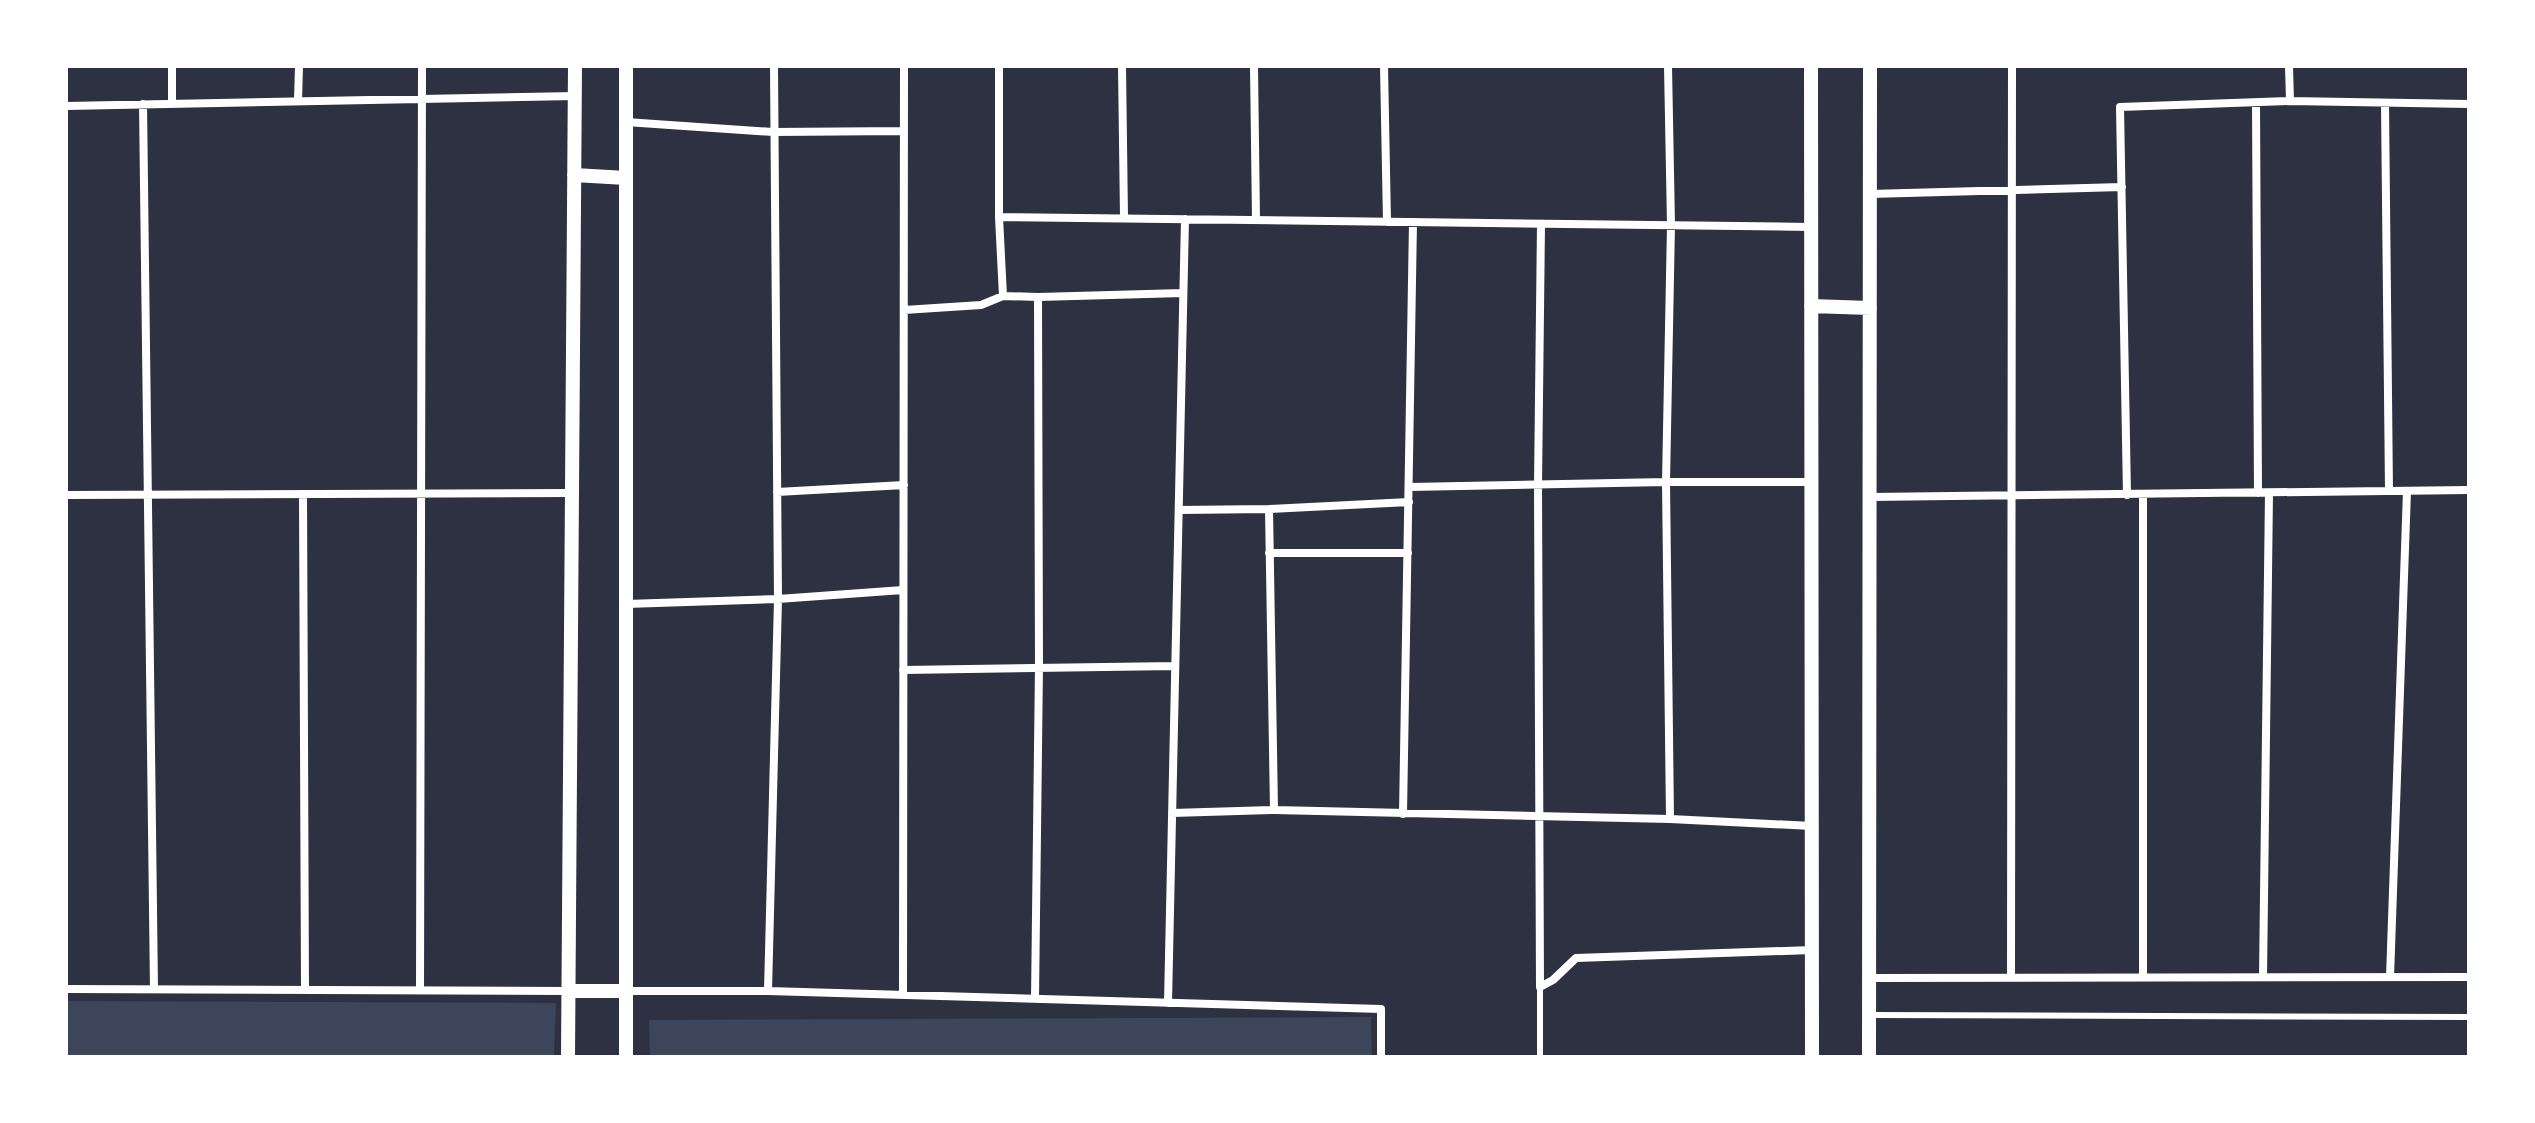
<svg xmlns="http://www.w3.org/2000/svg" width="2535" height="1123" font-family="'PT Serif',serif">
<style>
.green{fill:#3c4559}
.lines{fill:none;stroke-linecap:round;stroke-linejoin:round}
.service{stroke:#fff;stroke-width:6}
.minor{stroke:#fff;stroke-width:8}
.tertiary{stroke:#fff;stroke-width:14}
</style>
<rect width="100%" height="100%" fill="#2d3142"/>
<path class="green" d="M66,1001L556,1003L554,1057H66Z
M1371,1017L1372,1057H650L649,1020Z"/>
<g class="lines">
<path class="service" d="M1540,987V1057
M1869,1015L2469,1017"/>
<path class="minor" d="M172,66V104
M999,66V217L1003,296
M1122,66L1124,218
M1254,66L1256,220
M1384,66L1387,222
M1668,66L1671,225L1666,482L1670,819
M2289,66L2290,101
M298,101L299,66
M2256,103L2258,493
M143,104L154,989
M2385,104L2389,491
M66,106L575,96
M626,122L773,132L904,131
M1870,194L2122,187
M999,217L1811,227
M1541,224L1538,485L1540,987L1553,980L1576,958L1812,950
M904,310L981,305L1003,296L1038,297L1183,293
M1409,487L1666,482H1812
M777,492L904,485
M303,494L305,990
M2143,494V977
M66,495L572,493
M2127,495L2120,107L2290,101L2469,104
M1869,497L2469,490
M1269,509L1274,810
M1179,510L1269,509L1409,502
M1269,553H1408
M626,604L778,599L903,590
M903,670L1175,666
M1172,813L1274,810L1670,819L1812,826
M1403,814L1413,222
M2263,977L2269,493
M2390,977L2407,491
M1869,978L2469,977
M2011,978L2012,66
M66,989L568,991
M420,990L422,66
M626,991H768L1381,1009V1057
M768,991L778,599L774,66
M903,995L904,66
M1035,999L1039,666L1038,297
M1168,1003L1185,219"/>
<path class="tertiary" d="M626,66V1057
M1811,66L1812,1057
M574,175L626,178
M1811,306L1870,308
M568,991H626
M568,1057L575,66
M1869,1057L1870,66"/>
</g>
<rect width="2535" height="1123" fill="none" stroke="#ffffff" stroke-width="136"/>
</svg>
